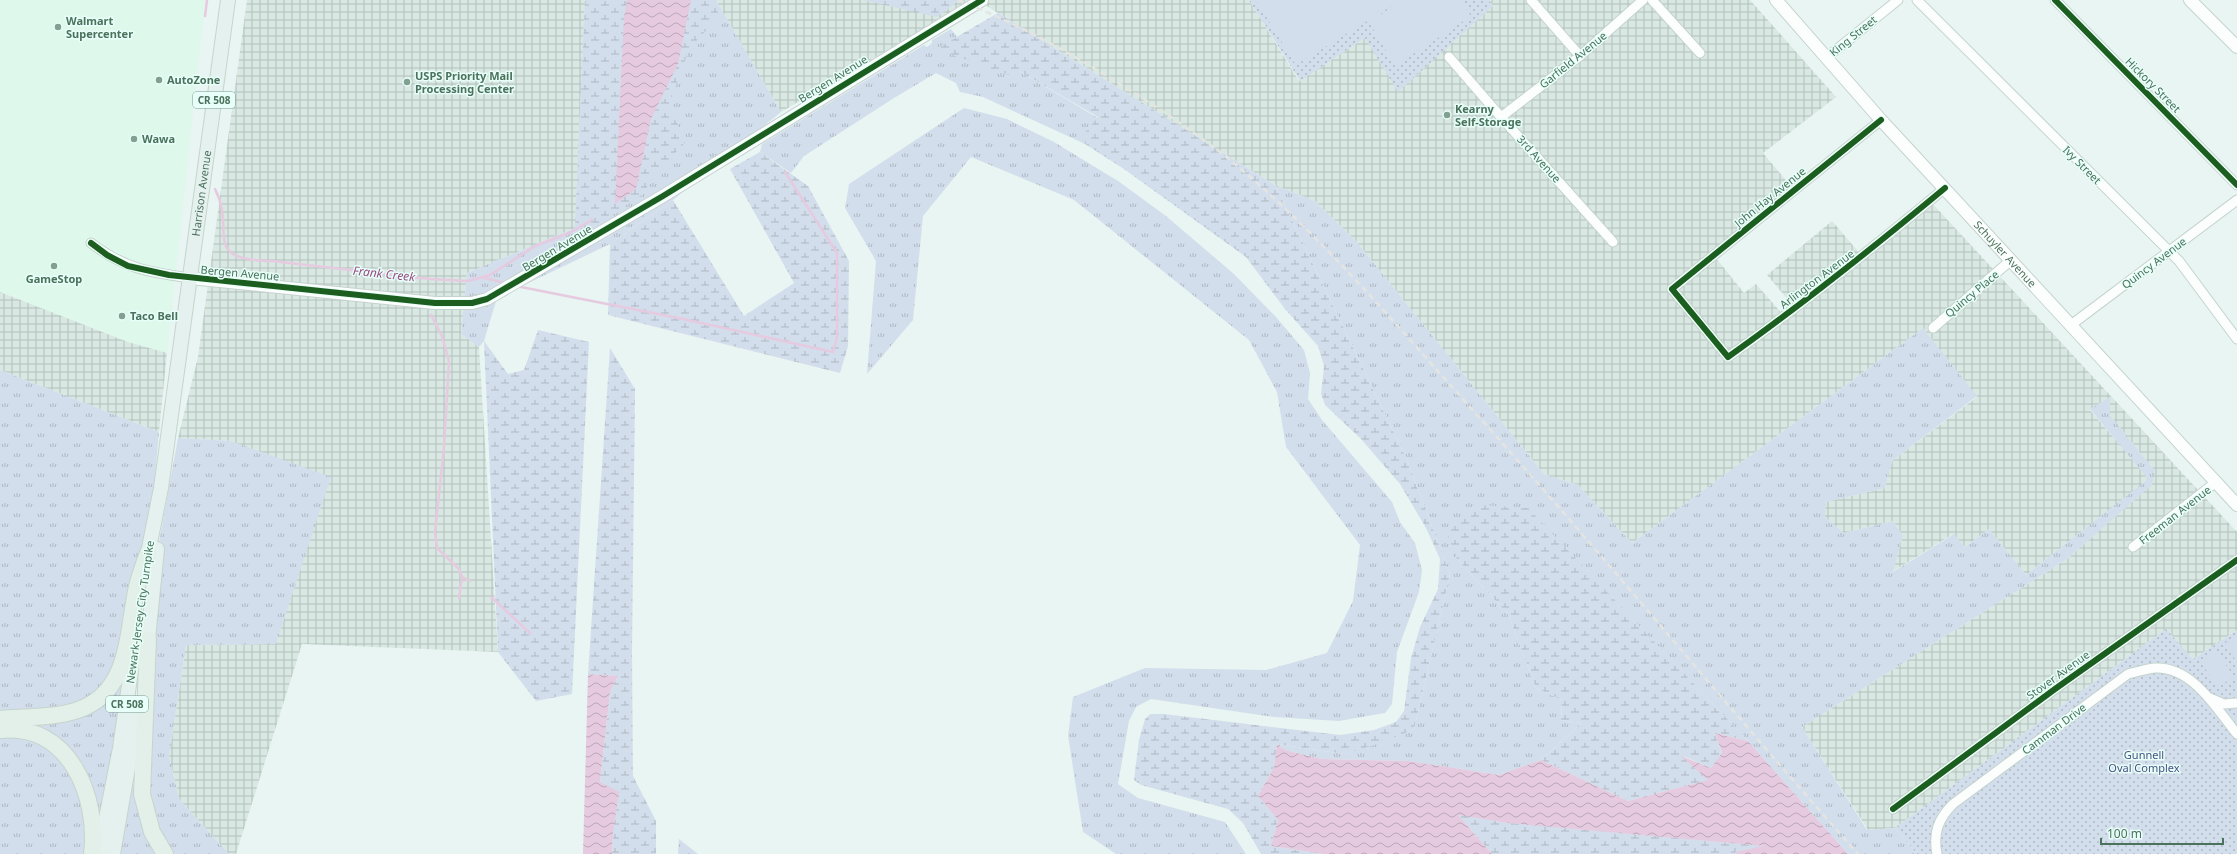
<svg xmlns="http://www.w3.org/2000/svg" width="2237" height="854" font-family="'Noto Sans',sans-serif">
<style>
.commercial{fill:#def8eb}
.industrial{fill:url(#industrial-grid)}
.grass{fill:url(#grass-tufts)}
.wetland{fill:url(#wetland-marsh)}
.park{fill:url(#park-dots)}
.pitch{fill:#d3deec}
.water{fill:url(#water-waves)}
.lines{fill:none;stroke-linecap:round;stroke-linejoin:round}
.stream{stroke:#e5cae0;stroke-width:2.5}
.street-casing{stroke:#c5d3ce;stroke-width:11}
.secondary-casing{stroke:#c5d3ce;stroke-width:14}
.primary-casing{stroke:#c5d4cd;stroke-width:16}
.highway-casing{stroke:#c5d4cd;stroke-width:18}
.street{stroke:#fcfefd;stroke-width:9}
.secondary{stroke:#fcfefd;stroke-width:12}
.primary{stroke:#e5f1ee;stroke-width:14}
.highway{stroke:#e3f0e9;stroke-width:16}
.rail{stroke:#e4e4e1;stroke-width:2.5;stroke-dasharray:6 4;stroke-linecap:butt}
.cycleway-casing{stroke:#e8fef8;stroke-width:8}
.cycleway{stroke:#1b5e20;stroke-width:6}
.poi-dot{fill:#81a091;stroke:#e8fef8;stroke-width:1.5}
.labels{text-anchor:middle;stroke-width:3;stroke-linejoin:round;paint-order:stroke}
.shield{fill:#e8fef8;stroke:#799c8c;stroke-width:1}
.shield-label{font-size:10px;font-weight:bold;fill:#4a725d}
.poi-label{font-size:11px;font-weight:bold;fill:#4a725d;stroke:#e8fef8;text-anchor:start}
.street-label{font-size:11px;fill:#4a725d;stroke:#e8fef8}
.park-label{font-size:11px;fill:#485283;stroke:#e8fef8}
.water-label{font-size:12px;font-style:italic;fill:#994d83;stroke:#e8fef8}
</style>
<defs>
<pattern id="industrial-grid" width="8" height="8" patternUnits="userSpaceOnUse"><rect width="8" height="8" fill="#d9e8e2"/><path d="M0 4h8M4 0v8" fill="none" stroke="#b2c0ba"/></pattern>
<pattern id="grass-tufts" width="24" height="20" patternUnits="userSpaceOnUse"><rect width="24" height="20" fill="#d3deec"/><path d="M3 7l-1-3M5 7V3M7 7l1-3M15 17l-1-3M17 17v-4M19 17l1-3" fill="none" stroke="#adb8c2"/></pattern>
<pattern id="wetland-marsh" width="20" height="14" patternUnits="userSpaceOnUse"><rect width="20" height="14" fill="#d3deec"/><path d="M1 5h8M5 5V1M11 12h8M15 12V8" fill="none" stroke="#adb8c2"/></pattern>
<pattern id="park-dots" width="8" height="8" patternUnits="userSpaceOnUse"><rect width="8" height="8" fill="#d3deec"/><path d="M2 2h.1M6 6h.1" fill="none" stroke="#adb8c2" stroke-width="1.8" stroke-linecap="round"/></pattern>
<pattern id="water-waves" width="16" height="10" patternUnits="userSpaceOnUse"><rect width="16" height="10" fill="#e5cae0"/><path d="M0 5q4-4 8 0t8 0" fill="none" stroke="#bca8b9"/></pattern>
</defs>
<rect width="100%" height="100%" fill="#e8f5f2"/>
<path class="commercial" d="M0,0H205L167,353L131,343L0,292Z"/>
<path class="industrial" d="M247,0H585L575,228L467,273L461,334L479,347L498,652L302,644L236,854H229L179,799L169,756L186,645L276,644L231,441L178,438L198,357Z
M716,0H974L781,112Z
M977,0H1249L1299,81L1365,38L1493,6L1489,0H1750L1836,97L1763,153L1795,191L1716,258L1744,293L1756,284L1785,317L1796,309L1767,275L1832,221L1862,256L1930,201L2237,532V630L2193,659L2166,629L1895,828L1868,830L1802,727L2067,559L2151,485L2155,471L2110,415V397L2090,410L2149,479L2026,575L1989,529L1965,547L1953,534L1892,572L1903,536L1893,521L1844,533L1825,517V502L1885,488L1892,461L1977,397L1923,328L1632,543L1578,485L1544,474L1356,241L1315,201L1275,185Z
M0,292L128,342L167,353L159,432L0,370Z"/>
<path class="grass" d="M585,0H716L781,112L673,200L610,244L497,298L484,341L479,347L461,334L467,273L575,228Z
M951,29L957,37L937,49L1019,71L1098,118L1085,132V144L983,97L960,92L956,83L936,73L894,98L804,156L791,173L760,152L762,144L924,45L927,47L932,43V40Z
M964,108L1007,119L1054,142L1118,181L1166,216L1234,274L1276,317L1304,350L1310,373L1308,399L1322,420L1392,502L1400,522L1415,543L1422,570L1419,592L1397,652L1392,704L1385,713L1339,721L1274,717L1151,699L1136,707L1129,721L1118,784L1138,798L1225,822L1246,854H1116L1083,832L1068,736L1073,697L1145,668L1266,670L1327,653L1353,601L1360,545L1286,447L1277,392L1249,340L1074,200L971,157L923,216L913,320L867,374L876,261L845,208L849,184Z
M1275,185L1315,201L1356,241L1544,474L1578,485L1632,543L1923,328L1977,396L1892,461L1885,488L1826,502L1825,517L1844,533L1893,521L1903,536L1893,572L1954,534L1965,547L1989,529L2026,575L2148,479L2090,409L2110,397V415L2155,471L2152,485L2067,559L1802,727L1867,830L1895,828L1917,854H1848L1748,741L1527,508L1457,559L1508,614L1536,688L1562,700L1561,720L1581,723L1541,760L1499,775L1409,761L1321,759L1285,750L1277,744L1344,754L1414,729L1450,574L1407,460Z
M0,370L159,432L148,553L99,854H0Z
M178,438L231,441L331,477L276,644L186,645L169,756L179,799L229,854H113L126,786L141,787L157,553Z
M679,839L698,854H678Z"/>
<path class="wetland" d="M585,0H714L719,16L689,49L669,105L685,143L656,172L643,194L589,230L575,228Z
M863,0H960L937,17Z
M998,13L1275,185L1407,460L1450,574L1414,729L1384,742L1344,754L1277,744L1274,767L1258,796L1278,820L1271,846L1324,854H1261L1243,823L1228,809L1141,785L1134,780L1139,740L1145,719L1150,714H1164L1340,735L1374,730L1396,722L1404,711L1411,658L1420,627L1438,589L1440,559L1426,528L1400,484L1361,439L1325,405L1321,394L1324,366L1318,346L1285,309L1246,257L1124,169L1085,144V132L1098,117L1019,71L1009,75L936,49Z
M760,152L808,186L849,261L848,346L840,373L608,315L610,244L673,200L744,316L794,283L730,169Z
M538,330L589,342L572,694L536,701L498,652L484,341L508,374L524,370Z
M610,348L635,389L632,652L633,776L656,821V854H612L613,833L600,782L610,692L618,676L588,674Z
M1480,505L1528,508L1748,741L1715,733L1722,754L1711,768L1683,756L1709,780L1628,801L1541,760L1581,723L1561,720L1562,700L1536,688L1508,614L1457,559L1446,531Z
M1457,814L1502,822L1766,846L1735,852L1737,854H1492Z"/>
<path class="park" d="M1249,0H1489L1493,6L1398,92L1365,38L1300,81Z
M2166,629L2193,659L2237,630V854H1917L1895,828Z"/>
<path class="pitch" d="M1256,0H1401L1296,65Z
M1403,0H1460L1471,16L1395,66L1369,22Z
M2237,634V662L2224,644Z
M2215,651L2234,676L2219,687L2200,662Z"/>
<path class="water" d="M627,0H691L678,64L651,119L636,189L615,204L624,17Z
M588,674L618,676L610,692L600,782L619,792L613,833L612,854H583Z
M1715,733L1748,741L1848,854H1737L1735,852L1764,846L1508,823L1458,815L1492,854H1324L1271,846L1278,820L1258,796L1274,767L1277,744L1285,750L1321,759L1409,761L1499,775L1541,760L1628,801L1708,780L1681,756L1711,768L1722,753Z"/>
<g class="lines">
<path class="stream" d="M205,16L207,0
M215,189C237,232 199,260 272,261L430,279L468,281L490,275L535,246L569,233L592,220
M481,277L505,283
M516,286L683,319L833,352L837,337V253L785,172
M431,315L442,336L449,361L444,447L435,532L437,548L459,569L462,577L459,598
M462,577L470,581
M491,597L530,633"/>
<defs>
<path id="street" d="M1531,0L1580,56
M1652,0L1700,53
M1917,0L2179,261L2237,339
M2055,0L2237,185
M1449,57L1501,117L1613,242
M1826,58L1898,0
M1501,117L1580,56L1643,0
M1881,120L1672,289L1728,357C1803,304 1874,247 1945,188
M91,243C125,269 149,272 190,278
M2071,325L2237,200
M1933,328L2011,260
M2133,547L2216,482
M2208,697L2224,704L2237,703
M1893,809L2055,689L2237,560
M1937,854C1933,833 1938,819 1953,804L2128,674C2136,672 2146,669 2155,668C2192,666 2217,709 2237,734"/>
<g id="secondary">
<path id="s1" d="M1776,0L1881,120L2237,505"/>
<path d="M2190,0L2237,47"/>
<path d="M190,278L435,303H472L487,299L663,196L982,0"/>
</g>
<g id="primary">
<path id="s2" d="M146,563L161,488L228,0"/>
<path d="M147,649L157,549"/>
<path d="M99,854L120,748L138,622"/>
<path d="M113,854L139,704"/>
</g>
<path id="highway" d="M148,639L142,794L152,832L165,854
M0,719C25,717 54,718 78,710C128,693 127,638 135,597C137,582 143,567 148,553
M0,730C69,722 99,797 92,854"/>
</defs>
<use href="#street" class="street-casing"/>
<use href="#secondary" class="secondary-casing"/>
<use href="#primary" class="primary-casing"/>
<use href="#highway" class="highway-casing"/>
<use href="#street" class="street"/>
<use href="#secondary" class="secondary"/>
<use href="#primary" class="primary"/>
<use href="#highway" class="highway"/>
<path class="rail" d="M958,0C1019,24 1076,56 1131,91C1171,116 1212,144 1248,175C1329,245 1399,328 1470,407C1602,553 1727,707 1858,854"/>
<defs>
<path id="cycleway" d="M2055,0L2237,185
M1881,120L1672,289L1728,357C1803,304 1874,247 1945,188
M91,243L107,255L128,266L169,275L435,303H472L487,299L663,196L982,0
M1893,809L2055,689L2237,560"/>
</defs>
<use href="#cycleway" class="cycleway-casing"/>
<use href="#cycleway" class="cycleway"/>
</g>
<g class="poi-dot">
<circle cx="58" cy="27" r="4"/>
<circle cx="159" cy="80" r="4"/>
<circle cx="407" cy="82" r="4"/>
<circle cx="1447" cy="115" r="4"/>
<circle cx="134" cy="139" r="4"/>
<circle cx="54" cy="266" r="4"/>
<circle cx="122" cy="316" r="4"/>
</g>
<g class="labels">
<g class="shield">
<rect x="193" y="92" width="42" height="16" rx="3"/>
<rect x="106" y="696" width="42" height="16" rx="3"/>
</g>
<g class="shield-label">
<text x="214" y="104">CR 508</text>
<text x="127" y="708">CR 508</text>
</g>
<g class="poi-label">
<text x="66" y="25">Walmart<tspan x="66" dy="13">Supercenter</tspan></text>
<text x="415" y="80">USPS Priority Mail<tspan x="415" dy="13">Processing Center</tspan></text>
<text x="167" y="84">AutoZone</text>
<text x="1455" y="113">Kearny<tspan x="1455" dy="13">Self-Storage</tspan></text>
<text x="142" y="143">Wawa</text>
<text x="54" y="283" text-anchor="middle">GameStop</text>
<text x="130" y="320">Taco Bell</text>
</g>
<g class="street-label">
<text transform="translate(1853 36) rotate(-39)" y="4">King Street</text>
<text transform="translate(1573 60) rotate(-39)" y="4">Garfield Avenue</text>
<text transform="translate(833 79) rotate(-32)" y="4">Bergen Avenue</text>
<text transform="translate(2153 85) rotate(45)" y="4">Hickory Street</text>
<text transform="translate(1539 159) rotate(48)" y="4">3rd Avenue</text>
<text transform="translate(2082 165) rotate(45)" y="4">Ivy Street</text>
<text dy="4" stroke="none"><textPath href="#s2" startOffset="374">Harrison Avenue</textPath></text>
<text transform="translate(1770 197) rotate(-39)" y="4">John Hay Avenue</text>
<text transform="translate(557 248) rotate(-31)" y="4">Bergen Avenue</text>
<text dy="4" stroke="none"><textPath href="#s1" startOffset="342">Schuyler Avenue</textPath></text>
<text transform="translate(2154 263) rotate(-37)" y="4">Quincy Avenue</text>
<text transform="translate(240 273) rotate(5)" y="4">Bergen Avenue</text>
<text transform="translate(1817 279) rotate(-37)" y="4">Arlington Avenue</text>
<text transform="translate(1972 294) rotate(-40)" y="4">Quincy Place</text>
<text transform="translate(2175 515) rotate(-38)" y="4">Freeman Avenue</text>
<text transform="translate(140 612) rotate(-82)" y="4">Newark-Jersey City Turnpike</text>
<text transform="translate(2058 675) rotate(-36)" y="4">Stover Avenue</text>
<text transform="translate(2054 729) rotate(-37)" y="4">Camman Drive</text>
</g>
<g class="park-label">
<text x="2144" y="759">Gunnell<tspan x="2144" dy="13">Oval Complex</tspan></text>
</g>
<g class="water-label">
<text transform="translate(384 274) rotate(6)" y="4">Frank Creek</text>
</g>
</g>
<path d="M2101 838v6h122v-6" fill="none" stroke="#4a725d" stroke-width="2"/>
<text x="2107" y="838" font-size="12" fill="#4a725d" stroke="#e8fef8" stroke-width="3" paint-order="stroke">100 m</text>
</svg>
